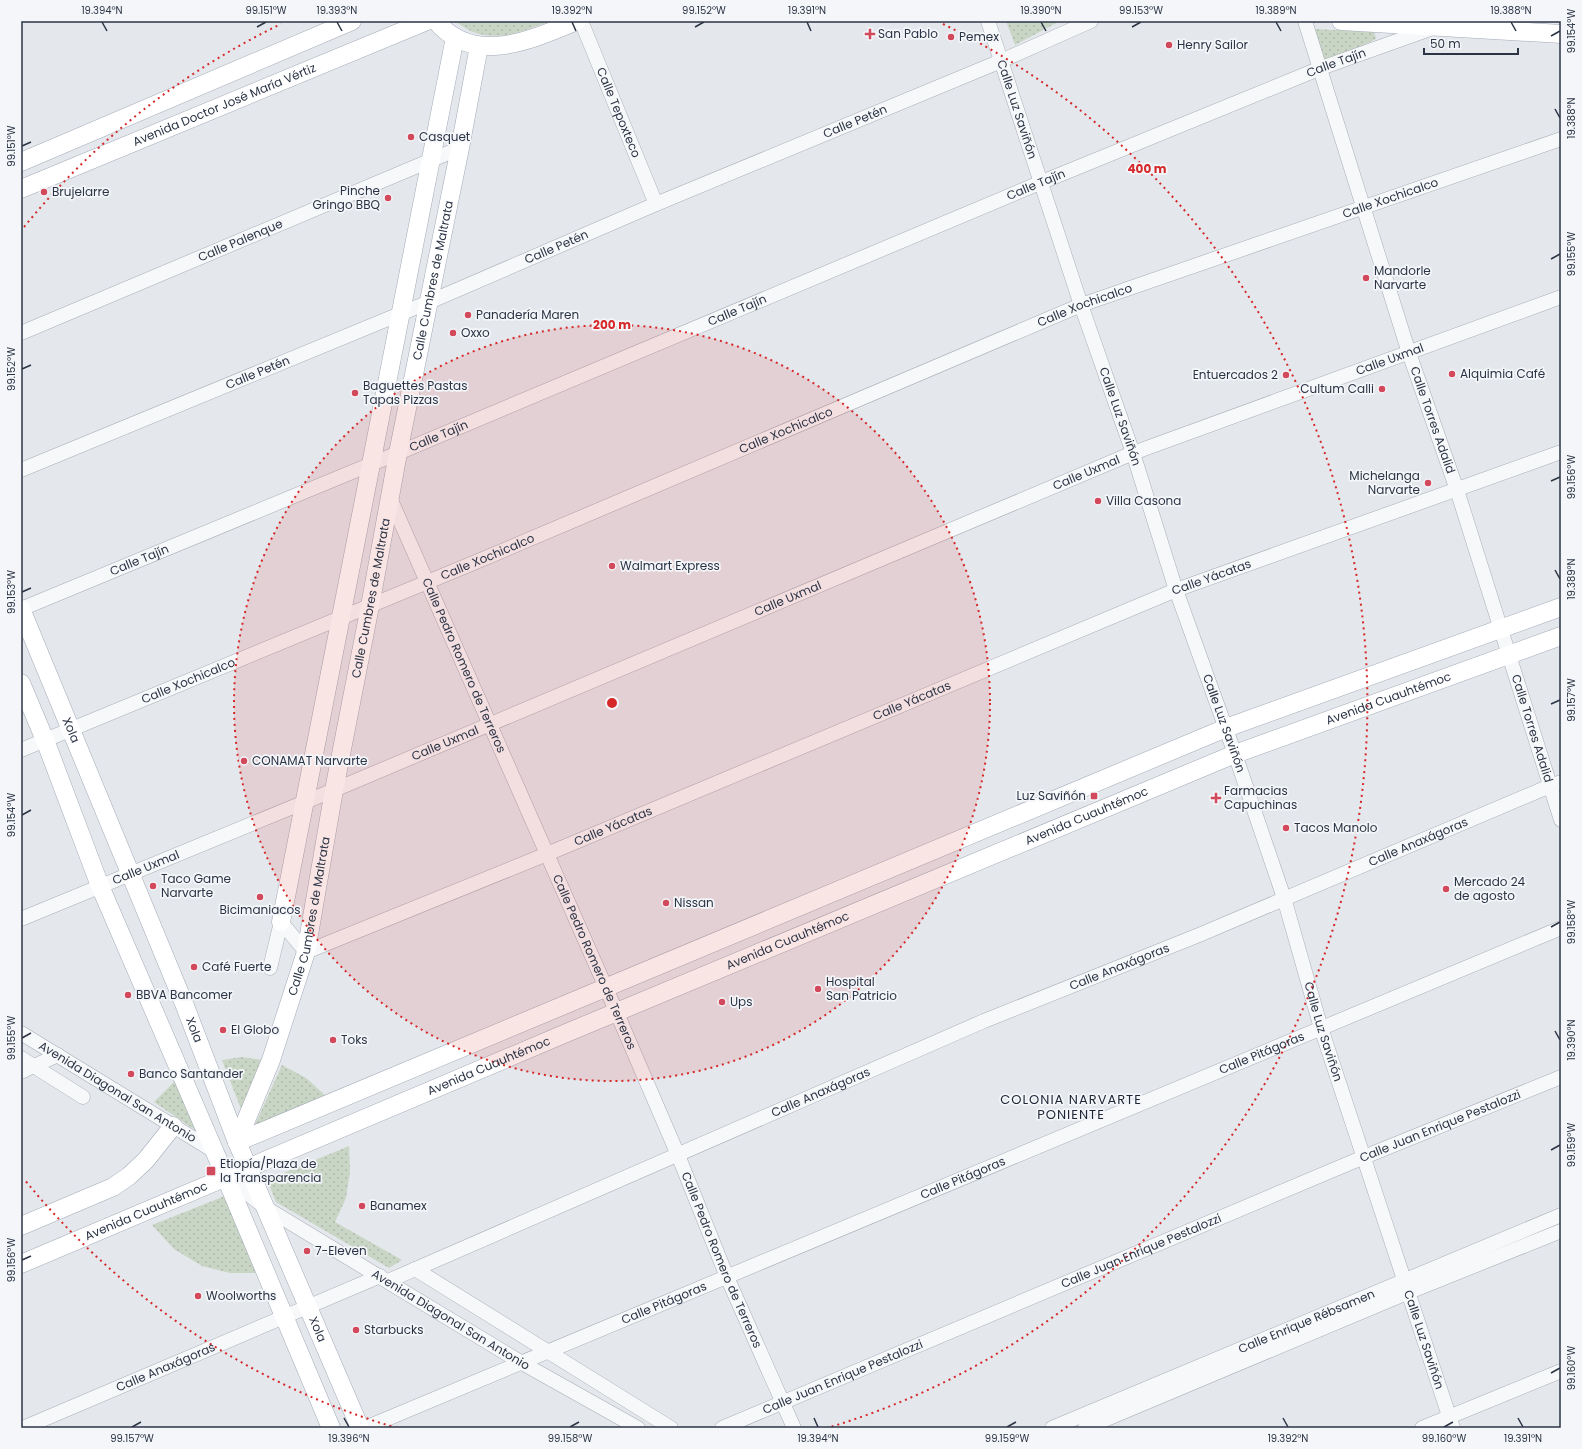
<svg xmlns="http://www.w3.org/2000/svg" width="1582" height="1449" font-family="Poppins,sans-serif">
<style>
.park{fill:url(#park-dots)}
.lines{fill:none;stroke-linecap:round;stroke-linejoin:round}
.minor-casing{stroke:#a9aeb7;stroke-width:15}
.major-casing{stroke:#a3abb8;stroke-width:19}
.minor{stroke:#f7f8fa;stroke-width:14}
.major{stroke:#fff;stroke-width:18}
.ticks{fill:none;stroke:#2b3445;stroke-width:1.5}
.ring{fill:none;stroke:#d62828;stroke-width:2;stroke-dasharray:2 4}
.poi-dot{fill:#d1495b;stroke:#f4f6f9;stroke-width:1.5}
.labels{text-anchor:middle;stroke-width:3.5;stroke-linejoin:round;paint-order:stroke}
.poi-label{font-size:12px;fill:#2b3445;stroke:#f4f6f9;text-anchor:start}
.street-label{font-size:12px;fill:#2b3445;stroke:#f4f6f9}
.neighbourhood-label{font-size:13px;letter-spacing:1px;fill:#1d2536;stroke:#f4f6f9}
.centre{fill:#d62828;stroke:#f4f6f9;stroke-width:2}
.ring-label{font-size:12px;text-anchor:middle;font-weight:bold;fill:#d62828;stroke:#f4f6f9;stroke-width:3.5;stroke-linejoin:round;paint-order:stroke}
.neatline{fill:none;stroke:#2b3445;stroke-width:1.5}
.ticks-label{font-size:10px;text-anchor:middle;fill:#2b3445}
</style>
<defs>
<pattern id="park-dots" width="8" height="8" patternUnits="userSpaceOnUse"><rect width="8" height="8" fill="#c9d6c5"/><path d="M2 2h.1M6 6h.1" fill="none" stroke="#adb8ab" stroke-width="1.8" stroke-linecap="round"/></pattern>
</defs>
<rect width="100%" height="100%" fill="#e4e7ec"/>
<path class="park" d="M454,21H551C525,30 500,42 473,32C466,29 460,24 454,21Z
M1006,21H1060L1015,45Z
M1315,29L1374,32L1376,39L1324,64Z
M241,1057L264,1060L243,1114L222,1060Z
M282,1065L306,1078L326,1096L253,1129Z
M178,1078L201,1134L154,1102Z
M349,1146L350,1172L346,1198L335,1222L402,1260L389,1268L276,1202L267,1180Z
M225,1196L258,1273H230L202,1266L174,1249L152,1225Z"/>
<g class="lines">
<defs>
<g id="minor">
<path id="s1" d="M581,21L656,204"/>
<path id="s2" d="M988,21L1081,305L1133,453L1176,590L1235,754L1284,898L1321,1028L1453,1428"/>
<path id="s3" d="M1305,21L1409,353L1457,490L1561,820"/>
<path id="s4" d="M21,333L460,148"/>
<path id="s5" d="M21,470L429,302L656,204L1001,61L1091,21"/>
<path id="s6" d="M390,498L610,997L678,1155L727,1277L794,1428"/>
<path id="s7" d="M21,609L398,453L1042,182L1321,68L1433,28"/>
<path id="s8" d="M21,750L483,559L1081,305L1561,139"/>
<path id="s9" d="M21,919L334,790L1133,453L1561,297"/>
<path id="s10" d="M281,922L306,952L547,854L1176,590L1561,452"/>
<path d="M270,968L281,922"/>
<path id="s11" d="M21,1033L214,1151"/>
<path d="M21,1058L83,1097"/>
<path d="M21,1072L58,1055"/>
<path id="s12" d="M227,1178L266,1208L522,1363L638,1428"/>
<path d="M415,1269L671,1428"/>
<path id="s13" d="M388,1281L984,1021L1199,935L1550,786L1561,782"/>
<path id="s14" d="M23,1428L380,1276"/>
<path id="s15" d="M365,1428L1561,928"/>
<path id="s16" d="M722,1428L1364,1157L1561,1077"/>
<path id="s17" d="M1052,1428L1561,1215"/>
<path d="M1085,1428L1409,1292L1561,1231"/>
<path d="M1422,1428L1561,1371"/>
</g>
<g id="major">
<path d="M436,21C474,67 533,39 577,21"/>
<path d="M1341,21L1561,34"/>
<path d="M21,162L352,21"/>
<path id="s18" d="M21,189L427,21"/>
<path id="s19" d="M21,609L185,1006L237,1142L360,1428"/>
<path d="M21,683L45,740L100,886L226,1178L331,1428"/>
<path d="M281,922L455,37"/>
<path d="M237,1142L1226,728L1561,607"/>
<path id="s20" d="M237,1142L271,1060L306,952L334,790L370,606L398,453L460,148L479,46"/>
<path d="M21,1226L113,1187L129,1176L146,1160L173,1126"/>
<path id="s21" d="M21,1264L564,1034L1235,754L1561,636"/>
</g>
</defs>
<use href="#minor" class="minor-casing"/>
<use href="#major" class="major-casing"/>
<use href="#minor" class="minor"/>
<use href="#major" class="major"/>
</g>
<path class="ticks" d="M102,22L107,31M337,22L342,31M572,22L576,31M807,22L811,31M1041,22L1046,31M1276,22L1281,31M1511,22L1516,31M257,27L266,22M695,27L704,22M1132,27L1141,22M1551,36L1560,31M1555,109L1560,118M22,146L31,142M1551,259L1560,254M22,369L31,365M1551,481L1560,477M1555,570L1560,579M22,592L31,588M1551,704L1560,700M22,815L31,810M1551,927L1560,922M1555,1031L1560,1040M22,1038L31,1033M1551,1150L1560,1145M22,1260L31,1256M1551,1373L1560,1368M344,1418L349,1427M814,1418L818,1427M1283,1418L1288,1427M1518,1418L1523,1427M132,1427L141,1422M570,1427L579,1422M1007,1427L1016,1422M1444,1427L1453,1422"/>
<circle cx="612" cy="703" r="378" fill="#d62828" fill-opacity=".12"/>
<g class="ring">
<circle cx="612" cy="703" r="378"/>
<path d="M397 1428A756 756 0 0 1 24 1179M24 227A756 756 0 0 1 281 24M943 24A756 756 0 0 1 827 1428"/>
</g>
<g class="poi-dot">
<path d="M868 28h4v4h4v4h-4v4h-4v-4h-4v-4h4z"/>
<circle cx="951" cy="37" r="4"/>
<circle cx="1169" cy="45" r="4"/>
<circle cx="411" cy="137" r="4"/>
<circle cx="44" cy="192" r="4"/>
<circle cx="388" cy="198" r="4"/>
<circle cx="1366" cy="278" r="4"/>
<circle cx="468" cy="315" r="4"/>
<circle cx="453" cy="333" r="4"/>
<circle cx="1452" cy="374" r="4"/>
<circle cx="1286" cy="375" r="4"/>
<circle cx="1382" cy="389" r="4"/>
<circle cx="355" cy="393" r="4"/>
<circle cx="1428" cy="483" r="4"/>
<circle cx="1098" cy="501" r="4"/>
<circle cx="612" cy="566" r="4"/>
<circle cx="244" cy="761" r="4"/>
<rect x="1090" y="792" width="8" height="8" rx="2"/>
<path d="M1214 792h4v4h4v4h-4v4h-4v-4h-4v-4h4z"/>
<circle cx="1286" cy="828" r="4"/>
<circle cx="153" cy="886" r="4"/>
<circle cx="1446" cy="889" r="4"/>
<circle cx="260" cy="897" r="4"/>
<circle cx="666" cy="903" r="4"/>
<circle cx="194" cy="967" r="4"/>
<circle cx="818" cy="989" r="4"/>
<circle cx="128" cy="995" r="4"/>
<circle cx="722" cy="1002" r="4"/>
<circle cx="223" cy="1030" r="4"/>
<circle cx="333" cy="1040" r="4"/>
<circle cx="131" cy="1074" r="4"/>
<rect x="206" y="1166" width="10" height="10" rx="2"/>
<circle cx="362" cy="1206" r="4"/>
<circle cx="307" cy="1251" r="4"/>
<circle cx="198" cy="1296" r="4"/>
<circle cx="356" cy="1330" r="4"/>
</g>
<g class="labels">
<g class="poi-label">
<text x="878" y="38">San Pablo</text>
<text x="959" y="41">Pemex</text>
<text x="1177" y="49">Henry Sailor</text>
<text x="419" y="141">Casquet</text>
<text x="380" y="195" text-anchor="end">Pinche<tspan x="380" dy="14">Gringo BBQ</tspan></text>
<text x="52" y="196">Brujelarre</text>
<text x="1374" y="275">Mandorle<tspan x="1374" dy="14">Narvarte</tspan></text>
<text x="476" y="319">Panadería Maren</text>
<text x="461" y="337">Oxxo</text>
<text x="1460" y="378">Alquimia Café</text>
<text x="1278" y="379" text-anchor="end">Entuercados 2</text>
<text x="363" y="390">Baguettes Pastas<tspan x="363" dy="14">Tapas Pizzas</tspan></text>
<text x="1374" y="393" text-anchor="end">Cultum Calli</text>
<text x="1420" y="480" text-anchor="end">Michelanga<tspan x="1420" dy="14">Narvarte</tspan></text>
<text x="1106" y="505">Villa Casona</text>
<text x="620" y="570">Walmart Express</text>
<text x="252" y="765">CONAMAT Narvarte</text>
<text x="1224" y="795">Farmacias<tspan x="1224" dy="14">Capuchinas</tspan></text>
<text x="1086" y="800" text-anchor="end">Luz Saviñón</text>
<text x="1294" y="832">Tacos Manolo</text>
<text x="161" y="883">Taco Game<tspan x="161" dy="14">Narvarte</tspan></text>
<text x="1454" y="886">Mercado 24<tspan x="1454" dy="14">de agosto</tspan></text>
<text x="674" y="907">Nissan</text>
<text x="260" y="914" text-anchor="middle">Bicimaniacos</text>
<text x="202" y="971">Café Fuerte</text>
<text x="826" y="986">Hospital<tspan x="826" dy="14">San Patricio</tspan></text>
<text x="136" y="999">BBVA Bancomer</text>
<text x="730" y="1006">Ups</text>
<text x="231" y="1034">El Globo</text>
<text x="341" y="1044">Toks</text>
<text x="139" y="1078">Banco Santander</text>
<text x="220" y="1168">Etiopía/Plaza de<tspan x="220" dy="14">la Transparencia</tspan></text>
<text x="370" y="1210">Banamex</text>
<text x="315" y="1255">7-Eleven</text>
<text x="206" y="1300">Woolworths</text>
<text x="364" y="1334">Starbucks</text>
</g>
<g class="street-label">
<text dy="4" stroke="none"><textPath href="#s7" startOffset="1424">Calle Tajín</textPath></text>
<text dy="4" stroke="none"><textPath href="#s18" startOffset="220">Avenida Doctor José María Vértiz</textPath></text>
<text dy="4" stroke="none"><textPath href="#s2" startOffset="93">Calle Luz Saviñón</textPath></text>
<text dy="4" stroke="none"><textPath href="#s1" startOffset="99">Calle Tepoxteco</textPath></text>
<text dy="4" stroke="none"><textPath href="#s5" startOffset="904">Calle Petén</textPath></text>
<text dy="4" stroke="none"><textPath href="#s7" startOffset="1100">Calle Tajín</textPath></text>
<text dy="4" stroke="none"><textPath href="#s8" startOffset="1477">Calle Xochicalco</textPath></text>
<text dy="4" stroke="none"><textPath href="#s4" startOffset="238">Calle Palenque</textPath></text>
<text dy="4" stroke="none"><textPath href="#s5" startOffset="580">Calle Petén</textPath></text>
<text dy="4" stroke="none"><textPath href="#s20" startOffset="886">Calle Cumbres de Maltrata</textPath></text>
<text dy="4" stroke="none"><textPath href="#s8" startOffset="1153">Calle Xochicalco</textPath></text>
<text dy="4" stroke="none"><textPath href="#s7" startOffset="776">Calle Tajín</textPath></text>
<text dy="4" stroke="none"><textPath href="#s9" startOffset="1479">Calle Uxmal</textPath></text>
<text dy="4" stroke="none"><textPath href="#s5" startOffset="256">Calle Petén</textPath></text>
<text dy="4" stroke="none"><textPath href="#s2" startOffset="417">Calle Luz Saviñón</textPath></text>
<text dy="4" stroke="none"><textPath href="#s3" startOffset="419">Calle Torres Adalid</textPath></text>
<text dy="4" stroke="none"><textPath href="#s8" startOffset="829">Calle Xochicalco</textPath></text>
<text dy="4" stroke="none"><textPath href="#s7" startOffset="452">Calle Tajín</textPath></text>
<text dy="4" stroke="none"><textPath href="#s9" startOffset="1155">Calle Uxmal</textPath></text>
<text dy="4" stroke="none"><textPath href="#s8" startOffset="505">Calle Xochicalco</textPath></text>
<text dy="4" stroke="none"><textPath href="#s7" startOffset="128">Calle Tajín</textPath></text>
<text dy="4" stroke="none"><textPath href="#s10" startOffset="1019">Calle Yácatas</textPath></text>
<text dy="4" stroke="none"><textPath href="#s20" startOffset="562">Calle Cumbres de Maltrata</textPath></text>
<text dy="4" stroke="none"><textPath href="#s9" startOffset="831">Calle Uxmal</textPath></text>
<text dy="4" stroke="none"><textPath href="#s6" startOffset="183">Calle Pedro Romero de Terreros</textPath></text>
<text dy="4" stroke="none"><textPath href="#s8" startOffset="181">Calle Xochicalco</textPath></text>
<text dy="4" stroke="none"><textPath href="#s21" startOffset="1480">Avenida Cuauhtémoc</textPath></text>
<text dy="4" stroke="none"><textPath href="#s10" startOffset="695">Calle Yácatas</textPath></text>
<text dy="4" stroke="none"><textPath href="#s2" startOffset="741">Calle Luz Saviñón</textPath></text>
<text dy="4" stroke="none"><textPath href="#s3" startOffset="743">Calle Torres Adalid</textPath></text>
<text dy="4" stroke="none"><textPath href="#s19" startOffset="131">Xola</textPath></text>
<text dy="4" stroke="none"><textPath href="#s9" startOffset="459">Calle Uxmal</textPath></text>
<text dy="4" stroke="none"><textPath href="#s21" startOffset="1156">Avenida Cuauhtémoc</textPath></text>
<text dy="4" stroke="none"><textPath href="#s10" startOffset="371">Calle Yácatas</textPath></text>
<text dy="4" stroke="none"><textPath href="#s13" startOffset="1120">Calle Anaxágoras</textPath></text>
<text dy="4" stroke="none"><textPath href="#s9" startOffset="135">Calle Uxmal</textPath></text>
<text dy="4" stroke="none"><textPath href="#s20" startOffset="238">Calle Cumbres de Maltrata</textPath></text>
<text dy="4" stroke="none"><textPath href="#s21" startOffset="832">Avenida Cuauhtémoc</textPath></text>
<text dy="4" stroke="none"><textPath href="#s6" startOffset="507">Calle Pedro Romero de Terreros</textPath></text>
<text dy="4" stroke="none"><textPath href="#s13" startOffset="796">Calle Anaxágoras</textPath></text>
<text dy="4" stroke="none"><textPath href="#s19" startOffset="455">Xola</textPath></text>
<text dy="4" stroke="none"><textPath href="#s2" startOffset="1065">Calle Luz Saviñón</textPath></text>
<text dy="4" stroke="none"><textPath href="#s15" startOffset="972">Calle Pitágoras</textPath></text>
<text dy="4" stroke="none"><textPath href="#s21" startOffset="508">Avenida Cuauhtémoc</textPath></text>
<text dy="4" stroke="none"><textPath href="#s11" startOffset="113">Avenida Diagonal San Antonio</textPath></text>
<text dy="4" stroke="none"><textPath href="#s13" startOffset="472">Calle Anaxágoras</textPath></text>
<text dy="4" stroke="none"><textPath href="#s16" startOffset="779">Calle Juan Enrique Pestalozzi</textPath></text>
<text dy="4" stroke="none"><textPath href="#s15" startOffset="648">Calle Pitágoras</textPath></text>
<text dy="4" stroke="none"><textPath href="#s21" startOffset="136">Avenida Cuauhtémoc</textPath></text>
<text dy="4" stroke="none"><textPath href="#s16" startOffset="455">Calle Juan Enrique Pestalozzi</textPath></text>
<text dy="4" stroke="none"><textPath href="#s6" startOffset="831">Calle Pedro Romero de Terreros</textPath></text>
<text dy="4" stroke="none"><textPath href="#s15" startOffset="324">Calle Pitágoras</textPath></text>
<text dy="4" stroke="none"><textPath href="#s12" startOffset="265">Avenida Diagonal San Antonio</textPath></text>
<text dy="4" stroke="none"><textPath href="#s17" startOffset="276">Calle Enrique Rébsamen</textPath></text>
<text dy="4" stroke="none"><textPath href="#s19" startOffset="779">Xola</textPath></text>
<text dy="4" stroke="none"><textPath href="#s2" startOffset="1389">Calle Luz Saviñón</textPath></text>
<text dy="4" stroke="none"><textPath href="#s14" startOffset="155">Calle Anaxágoras</textPath></text>
<text dy="4" stroke="none"><textPath href="#s16" startOffset="131">Calle Juan Enrique Pestalozzi</textPath></text>
</g>
<g class="neighbourhood-label">
<text x="1071" y="1104">COLONIA NARVARTE<tspan x="1071" dy="15">PONIENTE</tspan></text>
</g>
</g>
<circle cx="612" cy="703" r="6" class="centre"/>
<g class="ring-label">
<text x="1147" y="173">400 m</text>
<text x="612" y="329">200 m</text>
</g>
<rect width="1582" height="1449" fill="none" stroke="#f4f6f9" stroke-width="44"/>
<path d="M1424 48v6h94v-6" fill="none" stroke="#2b3445" stroke-width="2"/>
<text x="1430" y="48" font-size="12" fill="#2b3445" stroke="#f4f6f9" stroke-width="3" paint-order="stroke">50 m</text>
<rect x="22" y="22" width="1538" height="1405" class="neatline"/>
<g class="ticks-label">
<text x="102" y="14">19.394°N</text>
<text x="266" y="14">99.151°W</text>
<text x="337" y="14">19.393°N</text>
<text x="572" y="14">19.392°N</text>
<text x="704" y="14">99.152°W</text>
<text x="807" y="14">19.391°N</text>
<text x="1041" y="14">19.390°N</text>
<text x="1141" y="14">99.153°W</text>
<text x="1276" y="14">19.389°N</text>
<text x="1511" y="14">19.388°N</text>
<text transform="translate(1571 31) rotate(-90)" y="4">99.154°W</text>
<text transform="translate(1571 118) rotate(-90)" y="4">19.388°N</text>
<text transform="translate(11 146) rotate(-90)" y="4">99.151°W</text>
<text transform="translate(1571 254) rotate(-90)" y="4">99.155°W</text>
<text transform="translate(11 369) rotate(-90)" y="4">99.152°W</text>
<text transform="translate(1571 477) rotate(-90)" y="4">99.156°W</text>
<text transform="translate(1571 579) rotate(-90)" y="4">19.389°N</text>
<text transform="translate(11 592) rotate(-90)" y="4">99.153°W</text>
<text transform="translate(1571 700) rotate(-90)" y="4">99.157°W</text>
<text transform="translate(11 815) rotate(-90)" y="4">99.154°W</text>
<text transform="translate(1571 922) rotate(-90)" y="4">99.158°W</text>
<text transform="translate(11 1038) rotate(-90)" y="4">99.155°W</text>
<text transform="translate(1571 1040) rotate(-90)" y="4">19.390°N</text>
<text transform="translate(1571 1145) rotate(-90)" y="4">99.159°W</text>
<text transform="translate(11 1260) rotate(-90)" y="4">99.156°W</text>
<text transform="translate(1571 1368) rotate(-90)" y="4">99.160°W</text>
<text x="132" y="1442">99.157°W</text>
<text x="349" y="1442">19.396°N</text>
<text x="570" y="1442">99.158°W</text>
<text x="818" y="1442">19.394°N</text>
<text x="1007" y="1442">99.159°W</text>
<text x="1288" y="1442">19.392°N</text>
<text x="1444" y="1442">99.160°W</text>
<text x="1523" y="1442">19.391°N</text>
</g>
</svg>
